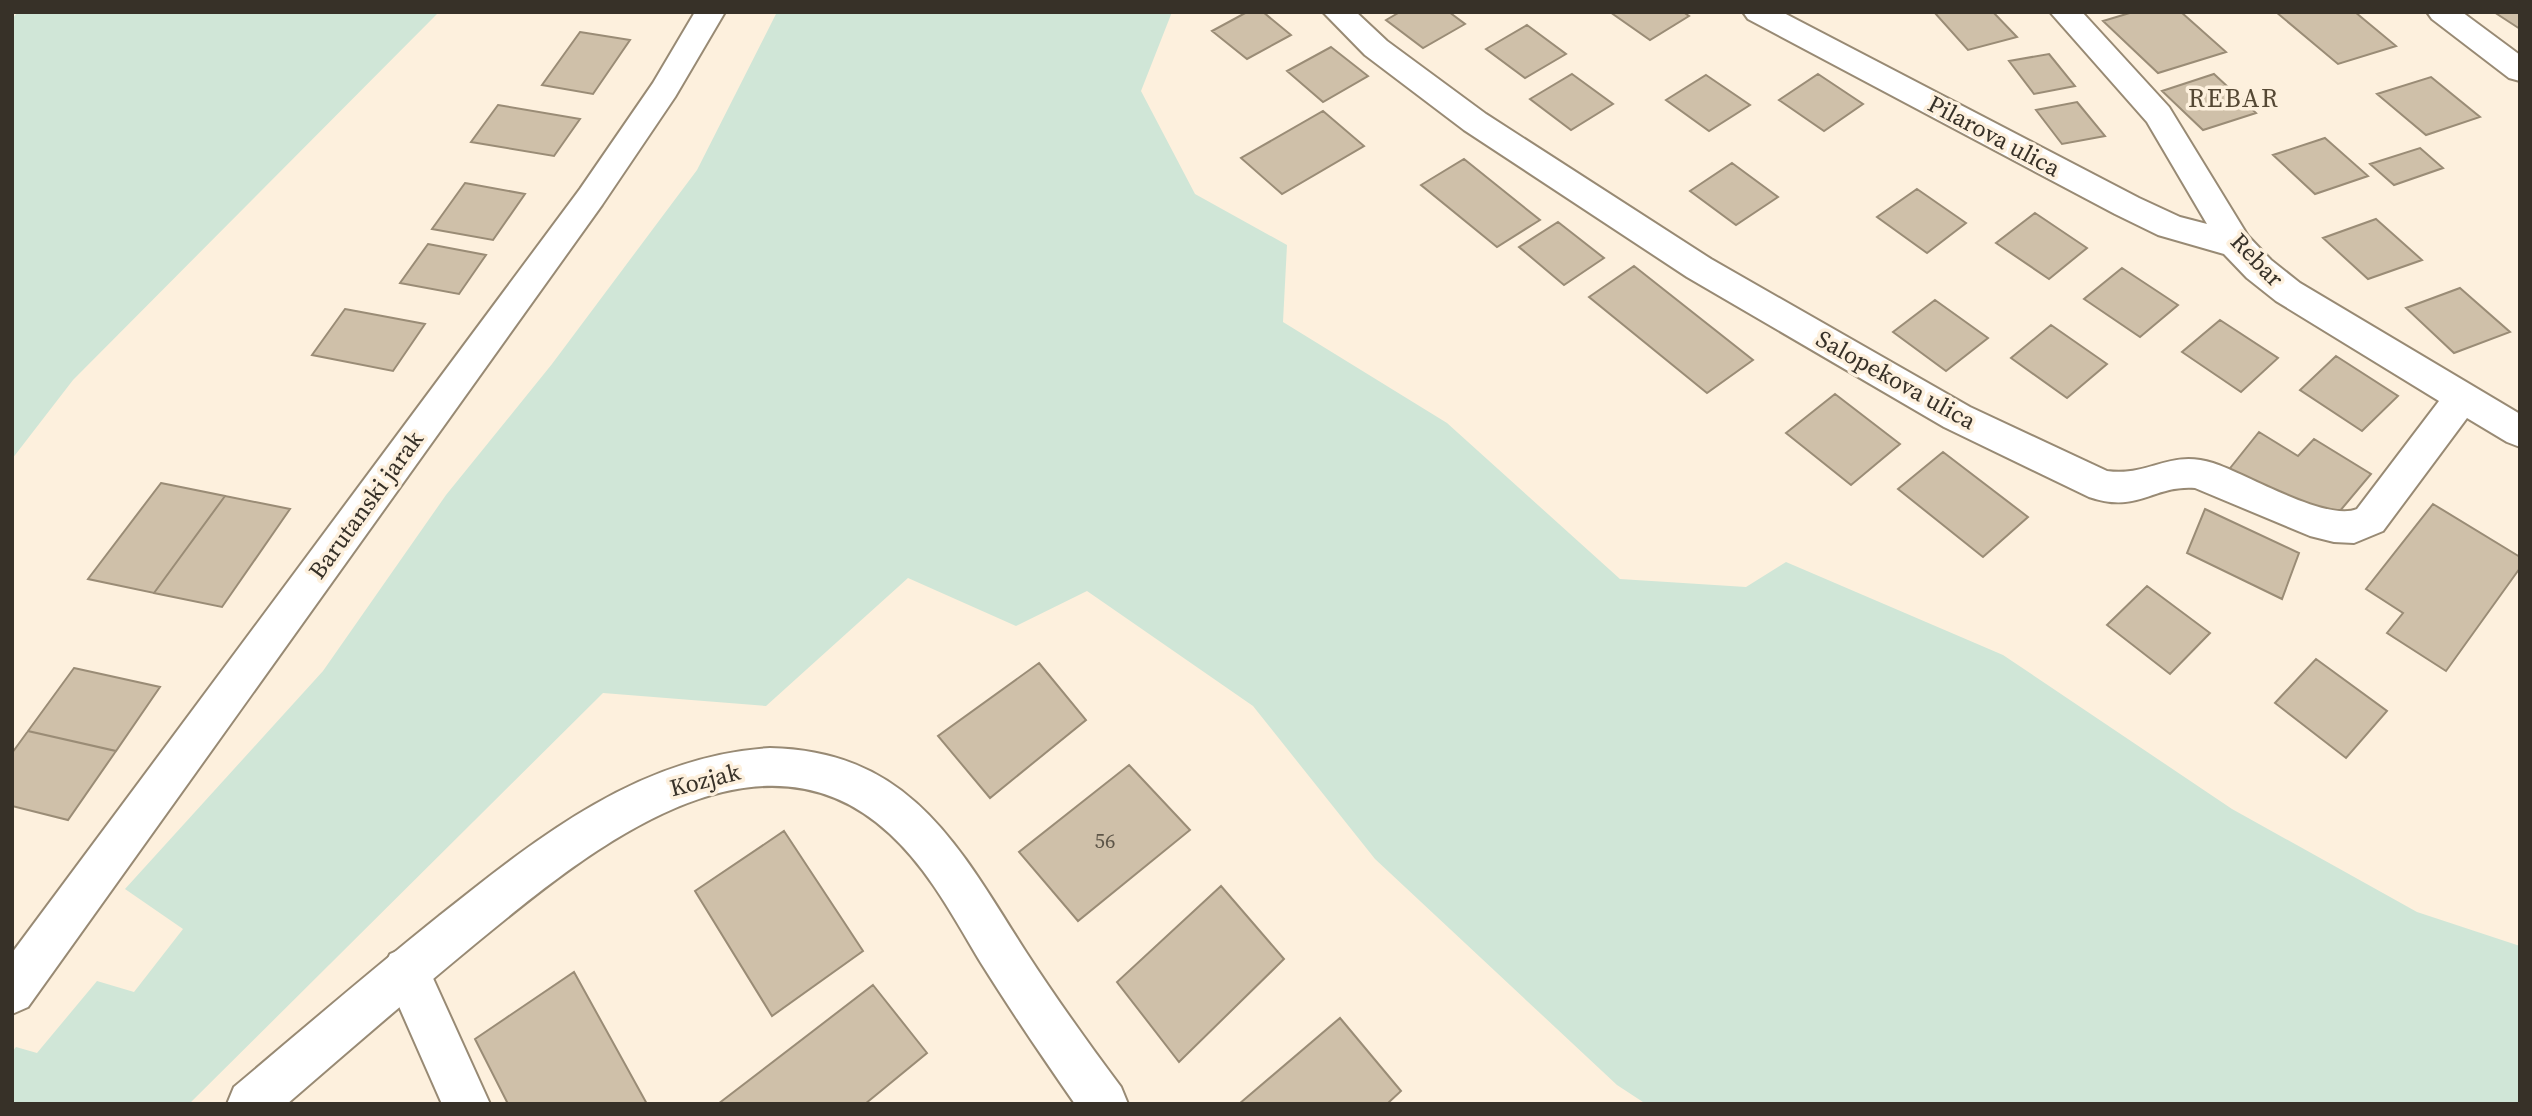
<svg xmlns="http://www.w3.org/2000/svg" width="2532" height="1116" font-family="'Source Serif 4',serif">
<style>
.green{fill:#d0e6d7}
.building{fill:#cfc0a9;stroke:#9a8c76;stroke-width:2}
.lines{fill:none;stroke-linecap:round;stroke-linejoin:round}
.street-casing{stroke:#988a74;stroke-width:4}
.secondary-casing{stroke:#988a74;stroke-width:4}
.street{fill:#fff;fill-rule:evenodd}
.secondary{fill:#fff;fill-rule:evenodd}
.labels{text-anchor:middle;stroke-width:7;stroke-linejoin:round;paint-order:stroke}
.number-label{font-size:21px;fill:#5d5548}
.street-label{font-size:24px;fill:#373128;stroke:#fdf0dd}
.neighbourhood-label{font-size:26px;letter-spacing:2px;fill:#554834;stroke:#fdf0dd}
</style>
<rect width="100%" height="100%" fill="#fdf0dd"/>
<path class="green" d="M18,12H439L73,380L12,459V19Z
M777,12H1172L1141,91L1195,194L1287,245L1283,322L1447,423L1620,579L1746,587L1786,562L2003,655L2232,809L2417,912L2520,946V1104H1646L1617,1085L1375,859L1253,706L1087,591L1016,626L908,578L766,706L603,693L189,1104H12V1052L16,1047L37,1053L97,981L134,992L183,929L125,889L323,671L446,495L552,364L697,170Z"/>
<path class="building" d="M1247,12H1263L1291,35L1247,59L1212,31Z
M1400,12H1449L1465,24L1423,48L1386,20Z
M1610,12H1683L1689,16L1650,40Z
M1934,12H1993L2017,37L1968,50Z
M2133,12H2181L2226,52L2158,73L2103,21Z
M2276,12H2355L2396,46L2338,64Z
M2494,12H2520V29Z
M1527,25L1566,54L1525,78L1486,49Z
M580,32L630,40L593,94L542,85Z
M1331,47L1368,76L1323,102L1287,71Z
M2049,54L2075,86L2034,94L2009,61Z
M1572,74L1613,104L1571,130L1530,99Z
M1818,74L1863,104L1824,131L1779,100Z
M2214,74L2256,113L2203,130L2162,91Z
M1706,75L1750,105L1709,131L1666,100Z
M2431,77L2480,117L2426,135L2377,94Z
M2077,102L2105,136L2062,144L2036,110Z
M498,105L580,119L554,156L471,142Z
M1323,111L1364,146L1282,194L1241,158Z
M2325,138L2368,176L2315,194L2273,155Z
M2420,148L2443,168L2394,185L2370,164Z
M1464,159L1540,220L1497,247L1421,185Z
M1732,163L1778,197L1736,225L1690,191Z
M465,183L525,194L493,240L432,229Z
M1917,189L1966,223L1927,253L1877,217Z
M2035,213L2087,248L2049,279L1996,243Z
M2376,219L2422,260L2368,279L2323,238Z
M1558,222L1604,258L1564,285L1519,247Z
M428,244L486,255L459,294L400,283Z
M1634,266L1753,360L1707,393L1589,297Z
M2122,268L2178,305L2140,337L2084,299Z
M2460,288L2510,332L2454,353L2406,308Z
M1935,300L1988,338L1946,371L1893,332Z
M345,309L425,324L393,371L312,355Z
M2220,320L2278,358L2241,392L2182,352Z
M2051,325L2107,364L2067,398L2011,358Z
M2336,356L2398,396L2362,431L2300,390Z
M1835,394L1900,444L1851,485L1786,433Z
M2259,432L2298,456L2314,439L2371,474L2334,518L2223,477Z
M1943,452L2028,517L1983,557L1898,489Z
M161,483L225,496L154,593L88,579Z
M225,496L290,509L222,607L154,593Z
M2433,504L2520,557V568L2446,671L2387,633L2403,613L2366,589Z
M2205,509L2299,553L2282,599L2187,553Z
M2147,586L2210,633L2170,674L2107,625Z
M2316,659L2387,711L2346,758L2275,703Z
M1039,663L1086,720L990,798L938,736Z
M74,668L160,687L116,751L28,731Z
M28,731L116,751L68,820L12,806V753Z
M1129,765L1190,830L1078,921L1019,852Z
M784,831L863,951L772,1016L695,891Z
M1221,886L1284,959L1179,1062L1117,982Z
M574,972L647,1104H508L475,1039Z
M873,985L927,1053L865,1104H718Z
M1340,1018L1401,1091L1387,1104H1239Z"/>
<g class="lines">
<defs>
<path id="street" d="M1323,12H1356L1387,41L1486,114L1711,259L1970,407L2107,471C2149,477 2169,449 2213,463C2247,474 2326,522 2357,509L2439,401L2276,301L2247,278L2224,254L2158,235L2115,214L1748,19L1743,12H1782L2139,198L2180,217L2207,224L2147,122L2050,12H2082L2169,107L2248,236L2271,260L2300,283L2520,414V447L2507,442L2467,418L2383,531L2354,543L2334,542L2310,536L2195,488C2152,485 2139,514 2089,497L1944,427L1687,277L1464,130L1365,55Z
M2427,12H2462L2520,55V81L2509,78L2432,19Z
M406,947L422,954L490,1104H442L383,970L390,954Z"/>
<path id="secondary" d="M695,12H725L675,97L602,205L28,1007L12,1014V953L580,189L653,83Z
M770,748C911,751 959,847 1026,952C1056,998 1088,1043 1121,1087L1128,1104H1075C1043,1058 1011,1011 981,963C954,918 929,870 890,834C754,707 576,861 469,949C407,1000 347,1052 287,1104H227L234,1087C302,1030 369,972 439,916C537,838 639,756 770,748Z"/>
</defs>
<use href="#street" class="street-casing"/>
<use href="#secondary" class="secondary-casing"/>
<use href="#street" class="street"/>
<use href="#secondary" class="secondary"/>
</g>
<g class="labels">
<g class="number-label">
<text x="1105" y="848">56</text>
</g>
<g class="street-label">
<text transform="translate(1994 136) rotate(28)" y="8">Pilarova ulica</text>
<text transform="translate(2257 260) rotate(46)" y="8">Rebar</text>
<text transform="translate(1896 380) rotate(29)" y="8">Salopekova ulica</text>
<text transform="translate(366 505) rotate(-54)" y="8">Barutanski jarak</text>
<text transform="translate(705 780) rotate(-14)" y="8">Kozjak</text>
</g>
<g class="neighbourhood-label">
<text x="2234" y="107">REBAR</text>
</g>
</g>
<rect width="2532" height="1116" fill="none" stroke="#373128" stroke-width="28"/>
</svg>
